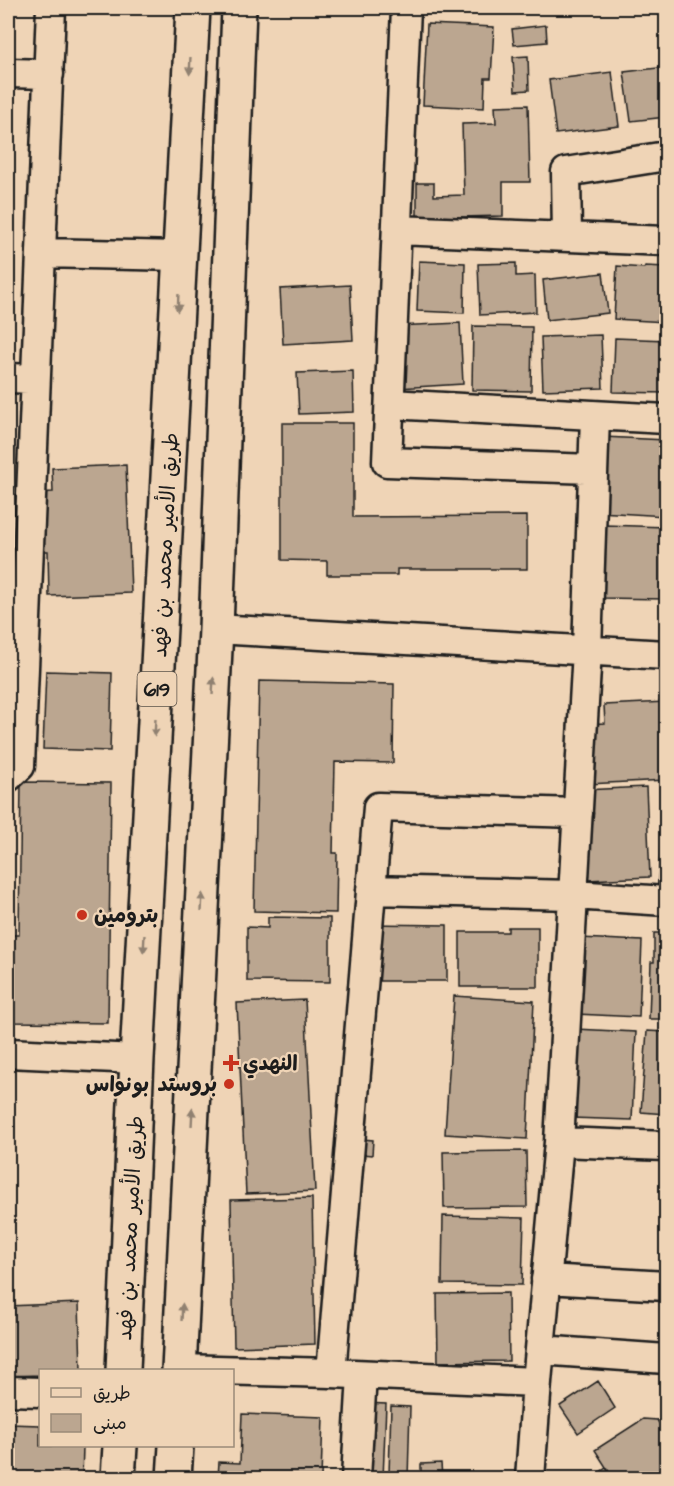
<svg xmlns="http://www.w3.org/2000/svg" width="674" height="1486" font-family="'Architects Daughter','Playpen Sans Arabic',sans-serif">
<style>
.building{fill:#bba690;stroke:#1c1c1c;stroke-width:1.5}
.lines{fill:none;stroke-linecap:round;stroke-linejoin:round}
.minor-casing{stroke:#1c1c1c;stroke-width:33}
.highway-casing{stroke:#1c1c1c;stroke-width:38}
.minor{stroke:#efd4b6;stroke-width:28}
.highway{stroke:#efd4b6;stroke-width:33}
.oneway{fill:#908171}
.poi-dot{fill:#c8321e;stroke:#efd4b6;stroke-width:2}
.labels{text-anchor:middle;stroke-width:4.5;stroke-linejoin:round;paint-order:stroke}
.shield{fill:#efd4b6;stroke:#5b534a;stroke-width:1.5}
.shield-label{font-size:20px;font-weight:bold;fill:#1c1c1c}
.street-label{font-size:21px;fill:#1c1c1c;stroke:#efd4b6}
.poi-label{font-size:21px;font-weight:bold;fill:#1c1c1c;stroke:#efd4b6;text-anchor:start}
</style>
<rect width="100%" height="100%" fill="#efd4b6"/>
<filter id="ink" filterUnits="userSpaceOnUse"><feTurbulence type="fractalNoise" baseFrequency=".0167" numOctaves="2"/><feDisplacementMap in="SourceGraphic" scale="12" xChannelSelector="R" yChannelSelector="G"/><feConvolveMatrix kernelMatrix="1 2 1 2 8 2 1 2 1" color-interpolation-filters="sRGB"/></filter>
<g filter="url(#ink)">
<path class="building" d="M427,24L494,27L491,78H485L484,108L423,105Z
M546,25L547,42L514,45L512,29Z
M528,56L529,90L515,91L513,57Z
M666,67V117L631,121L624,72Z
M612,72L619,126L556,134L549,80Z
M528,105L530,182H503V216L417,218V183H434V196L464,195L462,124L496,123L495,106Z
M419,261L465,263L464,313L417,311Z
M516,263V276L535,275L536,312L480,315L478,264Z
M617,266L644,268L645,266L666,267V322L614,319Z
M603,273L608,313L547,320L543,280Z
M350,285L353,340L283,344L280,289Z
M460,323L463,384L398,388L395,326Z
M473,326L532,327L531,391L472,390Z
M601,335L603,388L543,390L541,337Z
M615,338L666,340V393L613,392Z
M353,371L354,412L299,414L297,373Z
M282,423H353V517L527,516V569H397V575H327V561L282,560Z
M603,437L666,440V516L599,512Z
M126,465L131,593L49,596L48,551H35L32,493L53,492L52,468Z
M604,525L666,527V599L602,598Z
M46,671L112,673L110,751L43,749Z
M259,681L394,684L393,763L335,762L333,853H337L336,913L254,911Z
M666,702V780L588,784L586,724L605,723L604,705Z
M21,782L111,783L108,1023L8,1022V935H19Z
M646,787L650,877L588,880L583,790Z
M665,793H666V892H657Z
M268,917L330,918V982L247,981V927L268,928Z
M365,924L447,925V981H364Z
M508,927H538V987H460V932H508Z
M654,933H666V1019H649L651,962H654Z
M580,938L642,941L639,1017L576,1014Z
M454,996L534,1001L527,1139L445,1134Z
M305,1000L315,1191L246,1194L237,1003Z
M575,1029L636,1032L632,1120L571,1118Z
M647,1031L666,1032V1114L641,1112Z
M351,1138L373,1140L372,1155L350,1153Z
M526,1151L527,1207L444,1208L443,1152Z
M312,1198L315,1344L234,1347L231,1200Z
M443,1216L524,1218L522,1285L442,1284Z
M508,1293L509,1361L438,1362L437,1294Z
M79,1303L81,1370H40V1375L8,1376V1306Z
M598,1381L615,1408L578,1433L560,1406Z
M364,1403L386,1404L383,1478H361Z
M391,1406L410,1407L408,1478H387L388,1475H389Z
M242,1414L323,1417L321,1478H218L219,1462L240,1463Z
M643,1419L657,1420L666,1434V1478H613L595,1450Z
M8,1424L40,1425V1446H83L82,1478H40V1474H8Z
M441,1463L442,1478H421V1464Z
M606,1468L613,1478H591Z"/>
<g class="lines">
<defs>
<path id="minor" d="M406,8L387,462L593,469
M8,73L49,74
M397,230L666,241
M567,237L566,172L666,156
M41,253L180,256
M8,378L35,379
M390,404L666,419
M216,629L666,655
M8,777L20,766L51,8
M371,890L573,895L666,901
M8,1053L137,1059
M559,1142L666,1146
M546,1279L666,1286
M540,1350L666,1359
M180,1369L331,1373L537,1382
M331,1373L378,807L578,813
M8,1391L40,1392
M356,1478L362,1375
M530,1478L537,1382L559,1142L587,650L595,416"/>
<path id="highway" d="M123,1370L137,1059L193,8
M179,1370L216,629L239,8
M118,1478L120,1446
M174,1478L176,1446"/>
</defs>
<use href="#minor" class="minor-casing"/>
<use href="#highway" class="highway-casing"/>
<use href="#minor" class="minor"/>
<use href="#highway" class="highway"/>
</g>
<defs><path id="oneway-solid" d="M-6-.8H1V-3.2L6.5 0L1 3.2V.8H-6Z" transform="scale(1.5)"/></defs>
<g class="oneway">
<use href="#oneway-solid" transform="translate(190 66) rotate(93)"/>
<use href="#oneway-solid" transform="translate(178 303) rotate(93)"/>
<use href="#oneway-solid" transform="translate(213 686) rotate(-87)"/>
<use href="#oneway-solid" transform="translate(155 728) rotate(93)"/>
<use href="#oneway-solid" transform="translate(202 902) rotate(-87)"/>
<use href="#oneway-solid" transform="translate(144 944) rotate(93)"/>
<use href="#oneway-solid" transform="translate(192 1117) rotate(-87)"/>
<use href="#oneway-solid" transform="translate(182 1312) rotate(-87)"/>
</g>
</g>
<g class="poi-dot">
<circle cx="82" cy="915" r="6"/>
<path d="M228 1054h6v6h6v6h-6v6h-6v-6h-6v-6h6z"/>
<circle cx="229" cy="1084" r="6"/>
</g>
<g class="labels">
<rect class="shield" x="137.5" y="672" width="39" height="34" rx="4.5"/>
<g class="shield-label">
<text x="157" y="696">619</text>
</g>
<g class="street-label">
<text transform="translate(165 545) rotate(-87)" y="7">طريق الأمير محمد بن فهد</text>
<text transform="translate(130 1228) rotate(-87)" y="7">طريق الأمير محمد بن فهد</text>
</g>
<g class="poi-label">
<text x="94" y="922">بترومين</text>
<text x="243" y="1070">النهدي</text>
<text x="217" y="1091" text-anchor="end">بروستد بونواس</text>
</g>
</g>
<rect width="674" height="1486" fill="none" stroke="#efd4b6" stroke-width="30"/>
<rect x="15" y="15" width="644" height="1456" fill="none" stroke="#1c1c1c" stroke-width="2" filter="url(#ink)"/>
<rect x="39" y="1369" width="195" height="78" fill="#efd4b6" stroke="#9b8a78" stroke-width="1.5"/>
<rect x="51" y="1388" width="30" height="9" fill="#efd4b6" stroke="#9b8a78" stroke-width="1.5"/>
<text x="93" y="1399" font-size="18" fill="#1c1c1c">طريق</text>
<rect x="51" y="1414" width="30" height="18" fill="#bba690" stroke="#9b8a78" stroke-width="1.5"/>
<text x="93" y="1429" font-size="18" fill="#1c1c1c">مبنى</text>
</svg>
